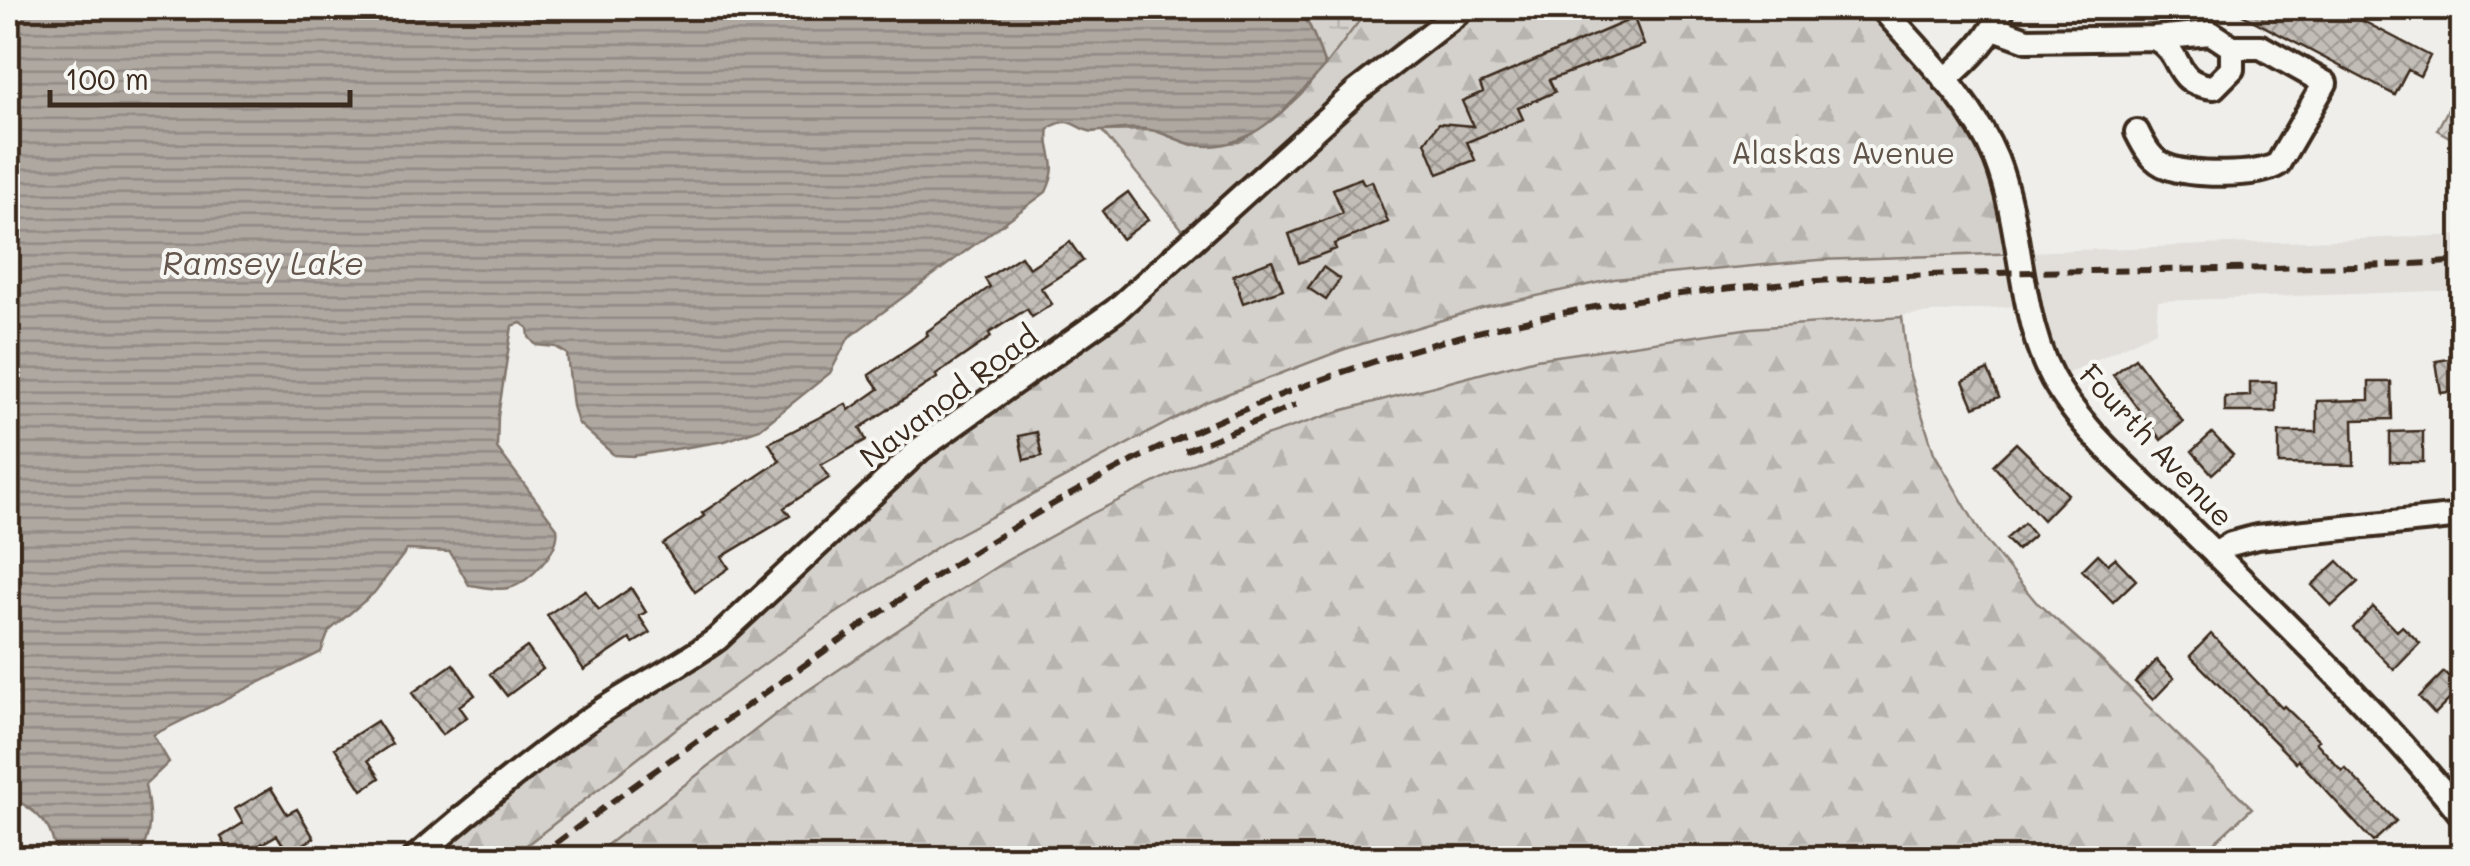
<svg xmlns="http://www.w3.org/2000/svg" width="2470" height="866" font-family="Mali,sans-serif">
<style>
.built{fill:#e2dfdb}
.forest{fill:url(#forest-firs);stroke:#887e75;stroke-width:2.5}
.wetland{fill:url(#wetland-marsh);stroke:#887e75;stroke-width:2.5}
.garden{fill:url(#garden-furrows);stroke:#887e75;stroke-width:2.5}
.water{fill:url(#water-rules);stroke:#81766d;stroke-width:2.5}
.building{fill:url(#building-cross-hatch);stroke:#3b2a1e;stroke-width:2.5}
.lines{fill:none;stroke-linecap:round;stroke-linejoin:round}
.minor-casing{stroke:#3b2a1e;stroke-width:30}
.minor{stroke:#f6f6f2;stroke-width:22}
.rail{stroke:#3b2a1e;stroke-width:6;stroke-dasharray:15 8;stroke-linecap:butt}
.labels{text-anchor:middle;stroke-width:8;stroke-linejoin:round;paint-order:stroke}
.park-label{font-size:30px;fill:#61544a;stroke:#f6f6f2}
.street-label{font-size:30px;fill:#3b2a1e;stroke:#f6f6f2}
.water-label{font-size:32px;font-style:italic;fill:#64564c;stroke:#f6f6f2}
</style>
<defs>
<pattern id="forest-firs" width="22" height="20" patternUnits="userSpaceOnUse" patternTransform="scale(2.5)"><rect width="22" height="20" fill="#d4d1cc"/><path d="M5 1l3.5 6h-7zM16 11l3.5 6h-7z" fill="#b7b4af"/></pattern>
<pattern id="wetland-marsh" width="20" height="14" patternUnits="userSpaceOnUse" patternTransform="scale(2.5)"><rect width="20" height="14" fill="#d4d1cc"/><path d="M1 5h8M5 5V1M11 12h8M15 12V8" fill="none" stroke="#b7b4af"/></pattern>
<pattern id="garden-furrows" width="10" height="10" patternUnits="userSpaceOnUse" patternTransform="scale(2.5)"><rect width="10" height="10" fill="#d4d1cc"/><path d="M-1 1l2-2M0 10L10 0M9 11l2-2" fill="none" stroke="#b7b4af"/></pattern>
<pattern id="water-rules" width="6" height="5" patternUnits="userSpaceOnUse" patternTransform="scale(2.5)"><rect width="6" height="5" fill="#afa8a1"/><path d="M0 2.5h6" fill="none" stroke="#908983"/></pattern>
<pattern id="building-cross-hatch" width="8" height="8" patternUnits="userSpaceOnUse" patternTransform="scale(2.5)"><rect width="8" height="8" fill="#c2bdb7"/><path d="M0 0l8 8M0 8l8-8" fill="none" stroke="#9f9a94"/></pattern>
</defs>
<rect width="100%" height="100%" fill="#efeeea"/>
<filter id="ink" filterUnits="userSpaceOnUse"><feTurbulence type="fractalNoise" baseFrequency=".01" numOctaves="2"/><feDisplacementMap in="SourceGraphic" scale="20" xChannelSelector="R" yChannelSelector="G"/><feConvolveMatrix kernelMatrix="1 2 1 2 8 2 1 2 1" color-interpolation-filters="sRGB"/></filter>
<g filter="url(#ink)">
<path class="built" d="M2462,235V290L2158,301L2156,331L2054,380L2028,305L1751,328L1536,359L1340,411L1215,453L1091,514L1004,562L798,697L590,858H510L682,724L818,625L948,540L1206,402L1345,349L1482,308L1614,279L1819,260Z"/>
<path class="forest" d="M1369,8H1884L1969,108L2022,253L1819,260L1614,279L1482,308L1345,349L1206,402L948,540L818,625L682,724L510,858H413L688,660L793,568L1191,240L1102,131L1153,130L1192,145L1239,142L1279,114L1304,91Z
M1902,317L1908,369L1934,453L1985,540L2036,602L2099,658L2252,808L2198,858H590L798,697L916,618L1004,562L1091,514L1215,453L1340,411L1536,359L1751,328Z"/>
<path class="wetland" d="M1293,8H1369L1325,66C1317,46 1312,19 1293,8Z"/>
<path class="garden" d="M2462,83V144L2437,130Z"/>
<path class="water" d="M8,8H1293C1312,19 1317,46 1325,66C1292,104 1247,157 1191,144C1179,141 1167,134 1155,131C1137,126 1112,130 1093,132C1071,128 1073,114 1049,128C1044,155 1062,159 1046,192L849,337L830,373L760,429L725,441L633,456L614,455L578,423L573,406L567,354L556,347L536,345L529,337L528,328L521,323L512,326L498,416L497,448L557,528C561,549 530,583 509,588C497,591 481,586 469,585L450,552L407,550L374,593L329,631L321,652L153,735L169,762L145,785C150,811 154,837 136,858H61C53,849 54,838 48,828C41,816 27,806 16,800L8,810Z"/>
<path class="building" d="M2229,8H2338L2430,56L2420,76L2408,70L2395,95Z
M1634,18L1644,45L1549,80L1555,92L1518,108L1523,119L1467,142L1475,160L1438,174L1425,142L1439,123L1473,126L1462,101L1483,92L1480,84Z
M1361,178L1364,184L1372,181L1388,222L1334,244L1336,249L1299,263L1289,234L1343,213L1333,189Z
M1128,192L1148,220L1122,239L1102,211Z
M1070,242L1083,261L1041,288L1052,304L1032,317L1027,309L989,333L991,337L936,375L937,378L860,428L866,440L821,465L829,478L784,508L790,516L722,557L729,568L695,592L663,544L704,516L702,513L780,461L769,443L846,404L849,410L879,389L869,375L928,335L926,332L990,287L985,279L1021,256L1029,268Z
M1272,260L1283,289L1243,303L1233,275Z
M1323,267L1340,279L1326,300L1308,288Z
M2462,357V390L2441,393L2436,361Z
M2135,358L2183,422L2161,440L2113,375Z
M1988,370L1999,397L1974,407L1963,381Z
M2250,382H2276V412H2225V397L2250,396Z
M2369,382H2391L2392,419L2353,420L2354,465L2279,464V432H2317V401L2369,400Z
M2423,431V462H2390V432Z
M1037,432L1042,456L1024,460L1019,436Z
M2212,433L2233,455L2212,474L2192,451Z
M2016,443L2068,494L2043,520L1993,465Z
M2024,523L2034,535L2017,550L2006,539Z
M2098,554L2108,564L2115,558L2136,580L2113,602L2082,570Z
M2338,561L2358,582L2332,606L2312,585Z
M631,588L646,612L639,616L650,633L633,643L630,639L584,670L547,615L585,590L599,610Z
M2373,607L2397,631L2402,626L2420,643L2394,670L2353,628Z
M2211,634L2282,708L2284,706L2319,740L2316,742L2342,771L2345,768L2396,821L2373,842L2298,760L2296,763L2190,656Z
M527,647L543,669L507,696L490,674Z
M2156,660L2174,678L2153,700L2135,682Z
M453,664L475,695L459,706L467,717L442,735L412,693Z
M2444,672L2461,688L2435,714L2419,697Z
M377,721L392,744L368,760L380,778L362,790L335,748Z
M271,788L287,814L297,809L314,838L288,853L277,835L249,851L253,858H233L221,837L243,823L235,809Z"/>
<g class="lines">
<defs>
<path id="minor" d="M1882,8C1922,54 1972,101 1996,159C2025,232 2017,326 2060,391C2092,441 2148,487 2190,529C2283,621 2380,713 2462,815
M1994,28L2027,40L2154,38C2186,53 2170,84 2214,87L2232,69V47L2211,33L2154,38
M1945,80C1969,59 1991,38 2003,8
M2137,132C2144,146 2151,161 2168,167C2191,176 2258,177 2278,164L2325,83L2261,47H2232
M2215,554L2231,544L2257,537L2462,516
M415,858C474,807 534,757 598,713C637,687 679,667 717,639L920,449L1116,310L1356,92L1464,8"/>
</defs>
<use href="#minor" class="minor-casing"/>
<use href="#minor" class="minor"/>
<path class="rail" d="M1185,451L1296,405
M537,858C617,796 700,739 782,681C918,585 1058,491 1211,424C1372,352 1547,307 1723,289C1906,270 2091,272 2275,268C2337,266 2400,266 2462,261"/>
</g>
</g>
<g class="labels">
<g class="park-label">
<text x="1843" y="164">Alaskas Avenue</text>
</g>
<g class="street-label">
<text transform="translate(949 397) rotate(-37)" y="10">Navanod Road</text>
<text transform="translate(2156 446) rotate(47)" y="10">Fourth Avenue</text>
</g>
<g class="water-label">
<text x="263" y="275">Ramsey Lake</text>
</g>
</g>
<rect width="2470" height="866" fill="none" stroke="#f6f6f2" stroke-width="40"/>
<rect x="20" y="20" width="2430" height="826" fill="none" stroke="#3b2a1e" stroke-width="4" filter="url(#ink)"/>
<path d="M50 90v15h300v-15" fill="none" stroke="#3b2a1e" stroke-width="5"/>
<text x="65" y="90" font-size="30" fill="#3b2a1e" stroke="#f6f6f2" stroke-width="8" paint-order="stroke">100 m</text>
</svg>
